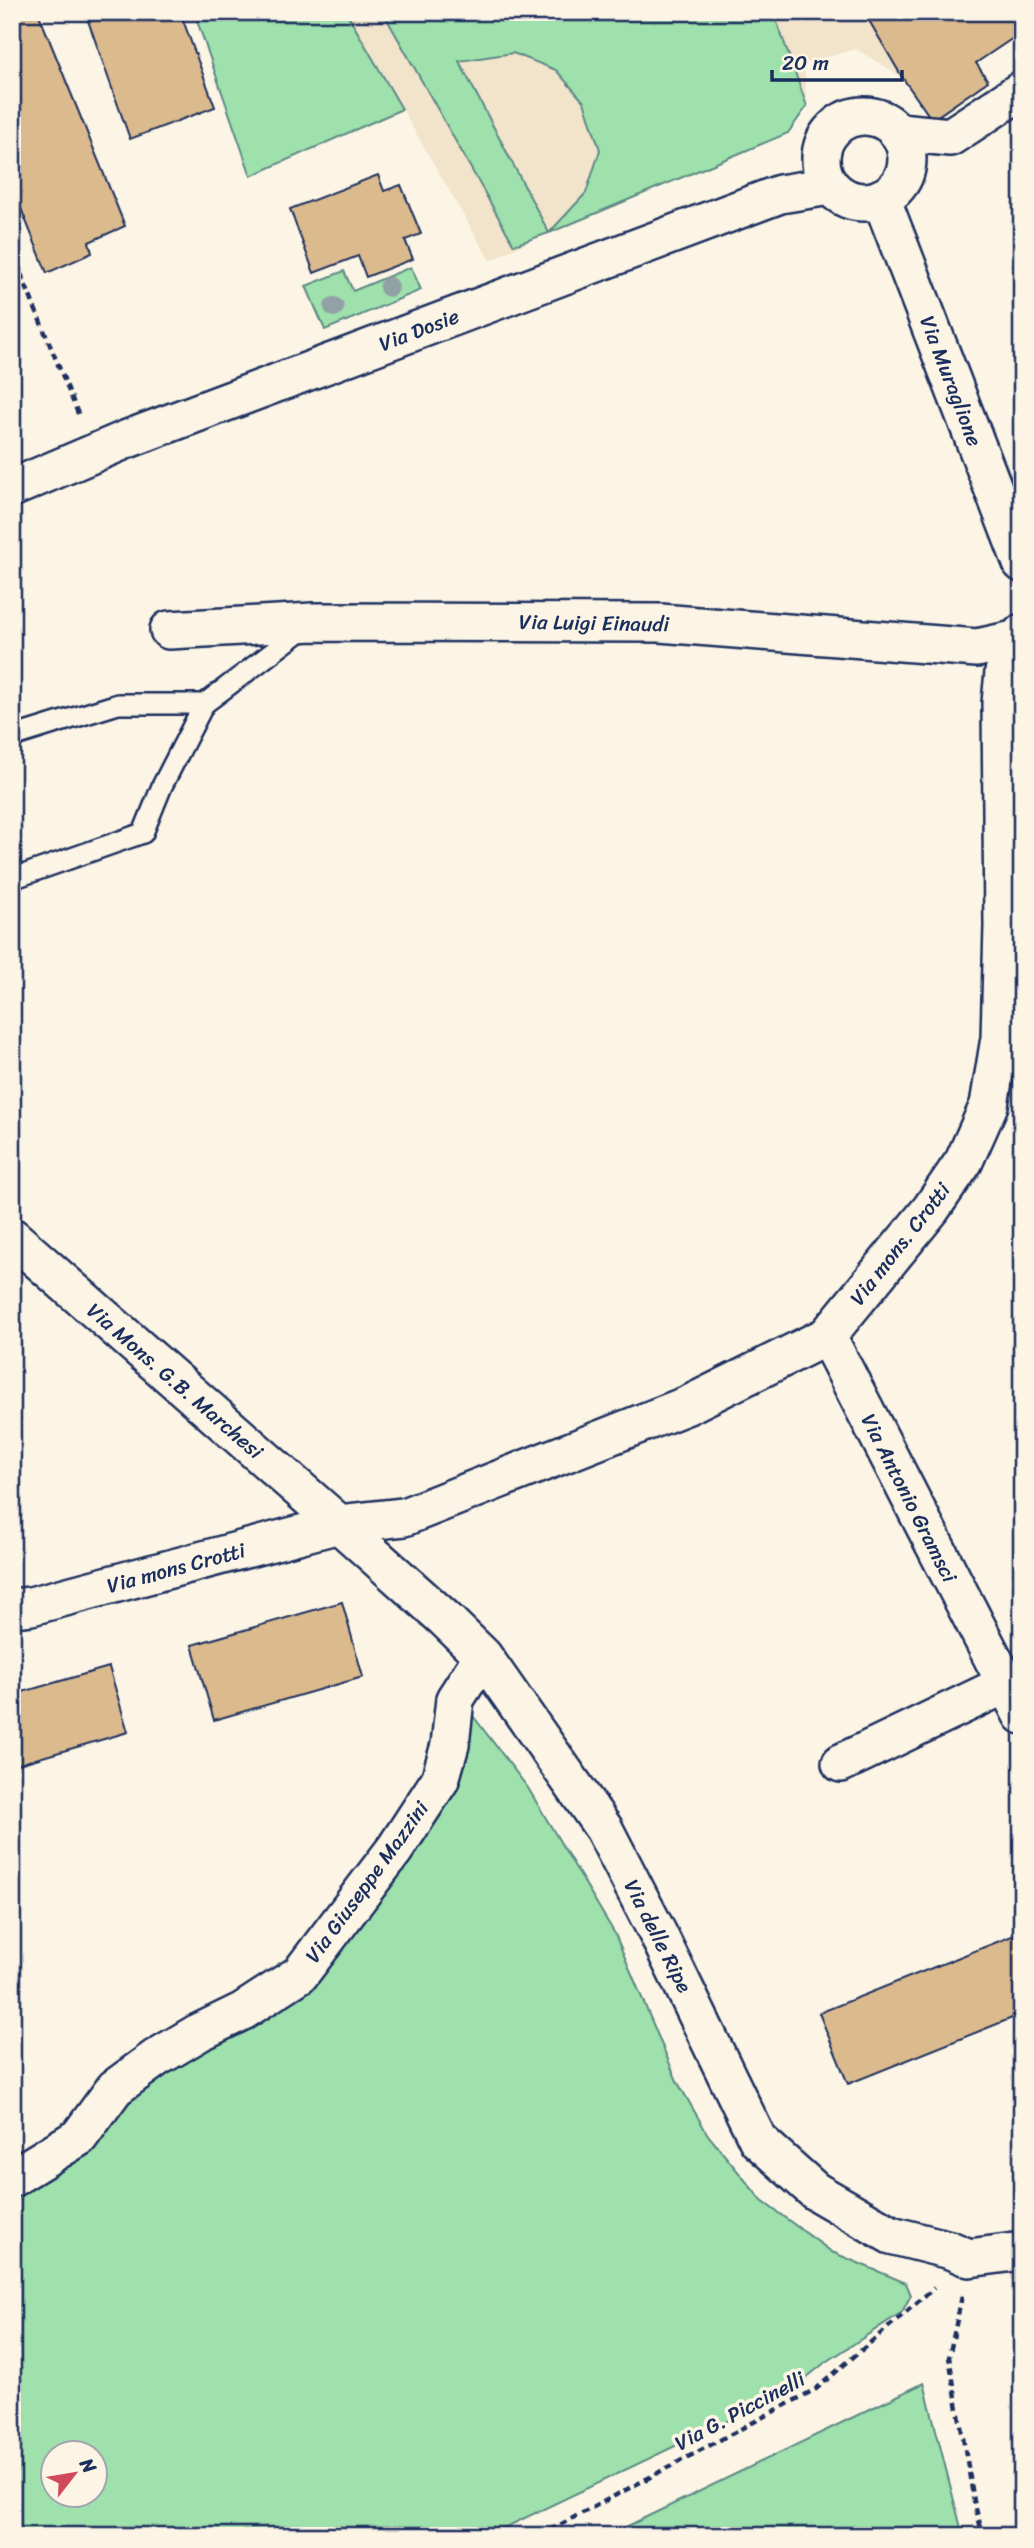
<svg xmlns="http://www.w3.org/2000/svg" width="1034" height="2548" font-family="Sriracha,sans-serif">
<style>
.built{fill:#f2e3cb}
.green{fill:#9ee1ac;stroke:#5c8885;stroke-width:2;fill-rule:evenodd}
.building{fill:#dbba8d;stroke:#1b2f5e;stroke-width:2}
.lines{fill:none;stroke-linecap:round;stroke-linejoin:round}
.service-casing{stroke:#1b2f5e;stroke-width:24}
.minor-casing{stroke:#1b2f5e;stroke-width:42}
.path{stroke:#1b2f5e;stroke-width:4.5;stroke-dasharray:7 5;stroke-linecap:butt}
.service{stroke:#fcf5e5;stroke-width:19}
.minor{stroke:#fcf5e5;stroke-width:37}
.tree{fill:#92a1a6}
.labels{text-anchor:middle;stroke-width:7;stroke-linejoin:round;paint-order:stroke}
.street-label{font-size:21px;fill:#1b2f5e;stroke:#fcf5e5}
</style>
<rect width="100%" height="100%" fill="#fcf5e5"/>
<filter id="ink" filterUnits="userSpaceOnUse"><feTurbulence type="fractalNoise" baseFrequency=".0143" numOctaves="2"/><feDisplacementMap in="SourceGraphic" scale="14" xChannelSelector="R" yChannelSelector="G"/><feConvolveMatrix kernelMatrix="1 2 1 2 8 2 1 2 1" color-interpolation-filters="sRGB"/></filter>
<g filter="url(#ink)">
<path class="built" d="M194,12H864L902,77L856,49L804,63L807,106L788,133L630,190L490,261L402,109L251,176Z"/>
<path class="green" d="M194,12H346L402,109L251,176Z
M383,12H777L774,14L807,106L788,133L549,233L586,193L600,150L584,102L556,70L513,53L459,61L549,233L514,245Z
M411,267L421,290L325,330L306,286L344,271L353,291Z
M467,1708L528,1788L615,1934L677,2081L708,2135L762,2201L832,2252L906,2283L911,2295L902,2312L822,2365L790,2391L487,2536H12V2194L161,2065L294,1992ZM52,2454H94V2496H52Z
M924,2383L963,2536H607Z"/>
<path class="building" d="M12,12H38L125,226L89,242L92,253L47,273L12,186Z
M85,12H180L215,107L130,139Z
M864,12H1022V32L976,63L988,81L932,120L902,77Z
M378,175L384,191L401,185L421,234L405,240L413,259L366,277L358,256L314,273L290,209Z
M342,1602L363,1677L214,1720L192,1645Z
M109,1667L128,1732L12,1766V1695Z
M1022,1932V2014L848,2084L819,2013Z"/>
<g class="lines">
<defs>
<path id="service" d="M12,737L118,704H204L306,627
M12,879L143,833L162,786L204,704"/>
<path id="minor" d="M821 159a43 43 0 1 1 86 0a43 43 0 1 1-86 0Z
M899,132L950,137L1022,90
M881,198L1022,563
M12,488L125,440L780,194L830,186
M169,630L313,622L660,623L977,648L1018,639
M12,1237L339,1524L444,1618L483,1656L604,1829L659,1936L758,2140L815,2191L891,2235L950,2250L969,2258L1022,2251
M827,1336L1022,1715
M12,1608L31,1606L339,1524L404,1517L688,1405L827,1336L931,1209L964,1161L989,1105L1000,1038L1003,926L1001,703L1004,672L1022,633
M841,1763L1006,1684
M12,2178L79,2137L115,2088L156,2058L198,2033L243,2011L300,1974L395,1849L440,1780L450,1745L455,1699L483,1656"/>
</defs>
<use href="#service" class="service-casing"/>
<use href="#minor" class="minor-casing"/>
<path class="path" d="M12,252L79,416
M962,2296L949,2357L974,2501L983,2536
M539,2536L816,2389L934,2288"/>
<use href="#service" class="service"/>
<use href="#minor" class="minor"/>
</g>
<g class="tree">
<circle cx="389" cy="287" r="10"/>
<circle cx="334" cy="307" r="10"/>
</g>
</g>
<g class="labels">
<g class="street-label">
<text transform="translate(419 330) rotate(-21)" y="7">Via Dosie</text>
<text transform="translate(951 381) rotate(69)" y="7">Via Muraglione</text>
<text transform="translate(594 623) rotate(1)" y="7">Via Luigi Einaudi</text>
<text transform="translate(900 1244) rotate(-52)" y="7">Via mons. Crotti</text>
<text transform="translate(175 1381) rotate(41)" y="7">Via Mons. G.B. Marchesi</text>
<text transform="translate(909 1498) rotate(63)" y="7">Via Antonio Gramsci</text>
<text transform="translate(176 1568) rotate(-15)" y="7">Via mons Crotti</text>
<text transform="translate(367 1882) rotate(-54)" y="7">Via Giuseppe Mazzini</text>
<text transform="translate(658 1936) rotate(63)" y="7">Via delle Ripe</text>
<text transform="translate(740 2411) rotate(-28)" y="7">Via G. Piccinelli</text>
</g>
</g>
<rect width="1034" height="2548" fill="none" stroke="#fcf5e5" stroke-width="42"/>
<rect x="21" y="21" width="992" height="2506" fill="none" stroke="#1b2f5e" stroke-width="2.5" filter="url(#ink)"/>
<g transform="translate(74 2474) rotate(59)"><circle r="33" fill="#fcf5e5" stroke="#a2a6af" stroke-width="2"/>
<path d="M0-5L12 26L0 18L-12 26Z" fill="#d1495b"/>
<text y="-10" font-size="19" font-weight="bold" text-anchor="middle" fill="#1b2f5e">N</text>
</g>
<path d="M772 70v10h130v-10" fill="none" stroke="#1b2f5e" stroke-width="3.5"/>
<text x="782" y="70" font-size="21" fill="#1b2f5e" stroke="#fcf5e5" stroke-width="5" paint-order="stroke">20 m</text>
</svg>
